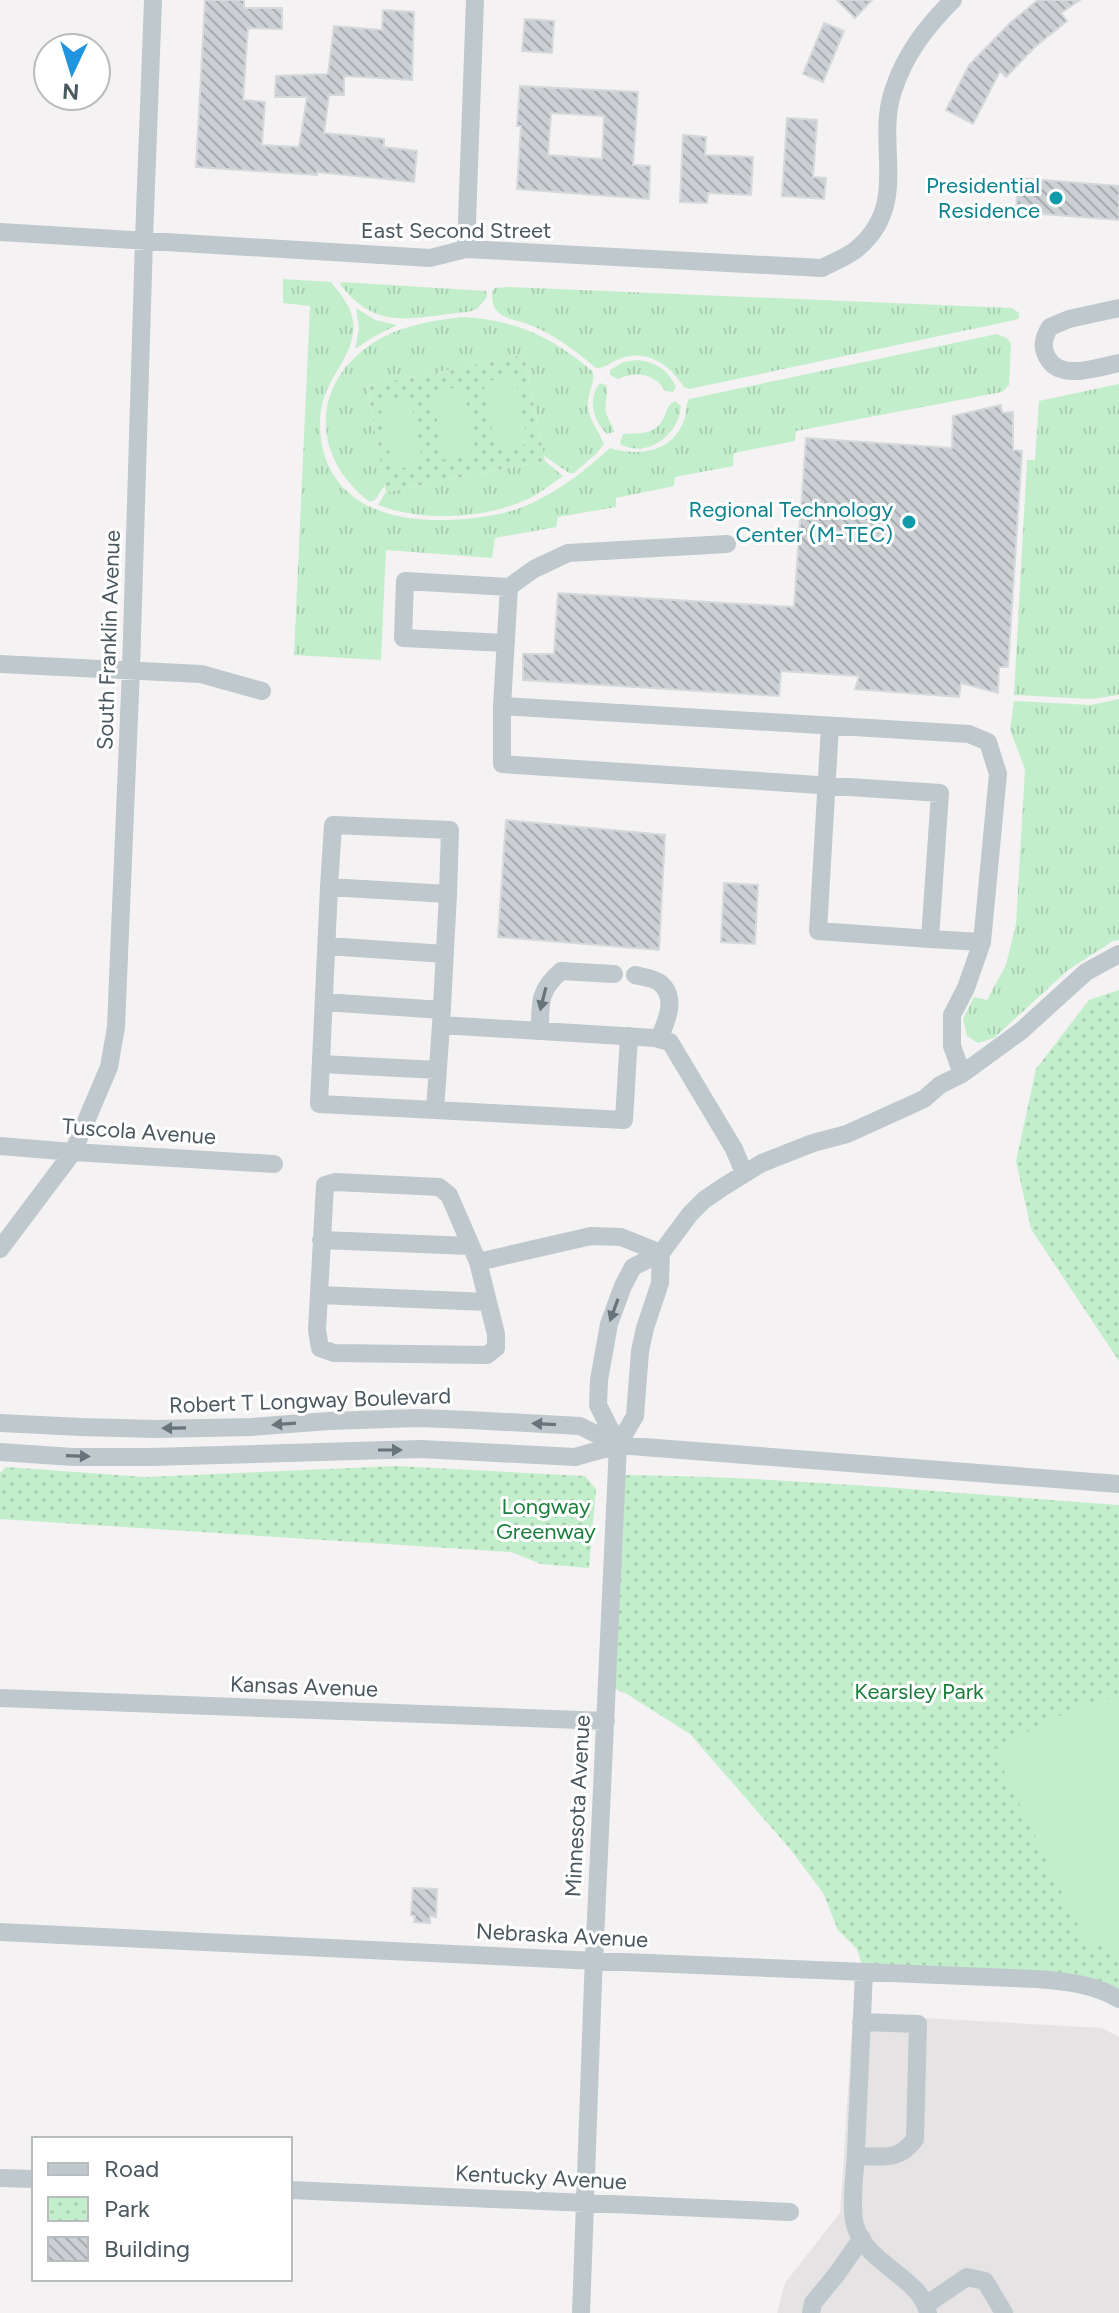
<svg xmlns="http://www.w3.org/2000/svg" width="1119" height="2313" font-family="Figtree,sans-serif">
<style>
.education{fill:#e5e3e4}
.grass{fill:url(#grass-tufts)}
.park{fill:url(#park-dots)}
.pitch{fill:#c3eecc}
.building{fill:url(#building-back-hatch);stroke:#d6d9dc;stroke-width:2;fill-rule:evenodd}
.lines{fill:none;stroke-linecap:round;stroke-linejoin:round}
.minor{stroke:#bec8cd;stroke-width:18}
.oneway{fill:#67747a}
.culture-dot{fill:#0f9aa8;stroke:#fff;stroke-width:3}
.labels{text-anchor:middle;stroke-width:6;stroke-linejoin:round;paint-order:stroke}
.culture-label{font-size:22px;fill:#0d838f;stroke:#fff;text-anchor:end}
.street-label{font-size:22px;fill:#4a585f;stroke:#fff}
.park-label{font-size:22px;fill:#1b7f3c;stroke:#fff}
</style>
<defs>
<pattern id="grass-tufts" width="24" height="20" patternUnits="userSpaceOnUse" patternTransform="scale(2)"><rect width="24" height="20" fill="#c3eecc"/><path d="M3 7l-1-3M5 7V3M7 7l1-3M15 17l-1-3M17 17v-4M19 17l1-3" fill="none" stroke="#a9ceb2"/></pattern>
<pattern id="park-dots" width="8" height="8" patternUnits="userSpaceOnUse" patternTransform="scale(2)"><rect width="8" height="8" fill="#c3eecc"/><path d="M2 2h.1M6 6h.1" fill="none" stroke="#a9ceb2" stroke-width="1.8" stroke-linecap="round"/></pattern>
<pattern id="building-back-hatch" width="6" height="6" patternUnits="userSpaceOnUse" patternTransform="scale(2)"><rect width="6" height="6" fill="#ccd0d4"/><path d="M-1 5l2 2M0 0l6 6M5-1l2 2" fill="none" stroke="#a8acaf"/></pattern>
</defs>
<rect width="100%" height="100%" fill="#f4f2f2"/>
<path class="education" d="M853,2014L1102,2028L1119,2037V2313H777L785,2283L840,2213Z"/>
<path class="grass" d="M283,279L331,282C338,291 347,301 351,313C361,343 337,366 326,392C319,408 319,429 322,446C337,514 407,524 465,519C487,517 510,513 530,504C560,490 585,471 610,448C640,457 675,452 685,417C687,410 685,406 689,399L997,334L1007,338L1011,344L1009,385L1002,392L796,431L795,441L734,453L733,466L675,477L674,486L616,498V507L558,517L556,527L495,538L492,558L386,550L381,660L294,655L310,306L283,303Z
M342,282L486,291L487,297L477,309L468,312C415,316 378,334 340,284Z
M510,287L1012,308L1019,313V318L1015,320L689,389L684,387C670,365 647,348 619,359C611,362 606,368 596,368C574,350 553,333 525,323C516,320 502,318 496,310C492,304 492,298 492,291L495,288Z
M356,308L375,320L397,325L375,336L355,349L359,328Z
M461,317C513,319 554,337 593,372C595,383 588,392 588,403C588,420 599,430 604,444L597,453L574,473H569L544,456L524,355L367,386L385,485L375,500L370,502C311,458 310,384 373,343C399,326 431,321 461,317Z
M637,360C655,362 668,369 676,387L673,392L665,391C655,373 636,371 618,379L610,375V370L624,362Z
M600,383L607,386C608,395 604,404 606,413C608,420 613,425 614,432L607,434C593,421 587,399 600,383Z
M1119,384V695L1091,699L1014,695L1027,460H1035L1039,401Z
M675,401L681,406C679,435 647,459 620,444L623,434C639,433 656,436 664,417C668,409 667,405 675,401Z
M545,461L563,476C551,484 539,494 526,500C481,519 424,522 378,505L386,492Z
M1119,699V940L1113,941L1068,970L994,1038L978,1043L967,1036L963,1019L974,997L987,1000L1006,965L1016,924L1025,769L1010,730L1014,701L1091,705Z"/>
<path class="park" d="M524,355L545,461L386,492L367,386Z
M1119,990V1361L1031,1229L1016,1161L1036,1069L1089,1000Z
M396,1466L585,1476L596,1489L589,1568L541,1564L511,1552L0,1519V1473L6,1467L145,1477Z
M616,1475C784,1476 951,1493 1119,1505V1999L1070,1981L864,1972L857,1949L838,1930L823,1893L791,1850L690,1734L627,1694L607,1685Z"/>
<path class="pitch" d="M515,376L528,444L496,450L483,382Z
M463,386L476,454L444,460L432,392Z
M410,396L423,464L393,470L379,401Z
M1119,1696V1951L1085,1940L994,1750C1036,1727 1072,1706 1119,1696Z"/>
<path class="building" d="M205,0H244V8H282V29L248,28L243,100L265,102L262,145L299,147L307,97H275L276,76L328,74L334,26L382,30L383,10L414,12L412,80L344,76V95H329L324,133L384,139V147L417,151L414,182L317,172V175L196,167Z
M837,0H872L855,18Z
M1038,0H1080L1061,13L1067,21L1035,47L1006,77L1000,71L973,124L946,110L969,65L1010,23Z
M525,19L554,21L552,53L522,51Z
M824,23L844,31L823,82L803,74Z
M520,86L638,92L633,165L650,166L649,199L517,189L521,126H517ZM551,113L604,116L602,159L548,155Z
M787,118L817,120L813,177L826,178L824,199L782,196Z
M683,135L706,137L705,155L753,157L751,195L708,193L707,203L680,202Z
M1018,178L1119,186V220L1016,212Z
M1001,405L1002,413L1013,412V450L1022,451L1008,667H999L998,693L961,683L959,697L855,689L859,676L781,671L779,696L523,680V654H554L558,593L794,607L806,438L952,448L953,416Z
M506,820L665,835L659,950L498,937Z
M724,883L758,885L755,944L721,942Z
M413,1888L437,1889L436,1917L430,1916V1923L414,1922L415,1916L411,1915Z"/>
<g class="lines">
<path class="minor" d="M0,232L430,258L466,249L822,268C833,262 850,256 859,247C910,202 875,145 893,91C905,54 926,27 953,0
M466,249L475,0
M1119,308L1069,319L1050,327C1044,337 1041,346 1047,357C1060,382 1097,367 1119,363
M509,587L534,569L568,553L727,544
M0,664L201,674L262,691
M502,706L509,587L405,581L403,638L506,643
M830,726L818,931L930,939
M329,887L333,825L450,830L448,894
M327,946L445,954
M635,975C642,977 654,978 660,983C678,998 666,1022 659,1039
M324,1002L442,1010
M540,1031C540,1003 539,990 561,971L614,974
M629,1036L624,1120L435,1110L441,1025L655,1038L670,1042L734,1149L744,1173
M321,1064L438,1070
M962,1074L952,1046V1015L966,988L982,942L998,774L988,742L969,734L502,706V764L940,793L930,939L982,942
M435,1110L319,1104L329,887L448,894L441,1025
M0,1146L73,1152L274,1164
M321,1240L471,1246
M0,1249L73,1152L109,1067L116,1027L131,669L144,239L153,0
M478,1262L449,1195L439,1187L335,1182L325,1185L317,1330L320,1348L334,1353L487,1355L496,1348V1334L478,1262L591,1236L621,1237L661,1253
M319,1295L488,1302
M0,1423L81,1427L156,1429L252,1427L329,1421L418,1418L469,1420L580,1426L618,1445
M618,1445L598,1405L599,1380L609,1324L623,1286L633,1267L661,1253L690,1214L704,1200L723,1187L762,1163L813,1143L847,1134L924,1099L940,1085L962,1074L1021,1031L1086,972L1119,954
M0,1452L73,1457H151L421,1449L575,1457L618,1445L1119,1484
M0,1698L606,1721
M0,1932L575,1960L1036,1979C1064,1981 1094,1984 1119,1999
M864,1972C861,2032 859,2091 856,2151C855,2172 850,2206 855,2225C866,2265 921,2277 928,2313
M856,2156C881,2156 899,2162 915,2139L918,2024L861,2022
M0,2178L34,2179
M290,2190L790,2212
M927,2304L967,2277L985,2281L1004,2313
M581,2313L593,1982L618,1445L635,1416L640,1351L645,1328L660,1283L661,1253
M811,2313L813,2303L836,2275L862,2238"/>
</g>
<defs><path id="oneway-solid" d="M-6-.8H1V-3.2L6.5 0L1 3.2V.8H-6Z" transform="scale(2)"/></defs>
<g class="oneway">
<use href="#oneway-solid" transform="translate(543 999) rotate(104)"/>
<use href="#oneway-solid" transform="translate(614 1310) rotate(110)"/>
<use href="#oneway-solid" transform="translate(284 1424) rotate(176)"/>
<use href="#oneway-solid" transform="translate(544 1424) rotate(-177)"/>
<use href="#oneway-solid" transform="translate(174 1428) rotate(179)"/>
<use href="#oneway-solid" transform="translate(390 1450)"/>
<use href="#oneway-solid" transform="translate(78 1456) rotate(2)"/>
</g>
<g class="culture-dot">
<circle cx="1056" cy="198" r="8"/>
<circle cx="909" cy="522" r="8"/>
</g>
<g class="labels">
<g class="culture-label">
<text x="1040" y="193">Presidential<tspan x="1040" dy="25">Residence</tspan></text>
<text x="893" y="517">Regional Technology<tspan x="893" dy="25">Center (M-TEC)</tspan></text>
</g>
<g class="street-label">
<text x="456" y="238">East Second Street</text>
<text transform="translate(108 640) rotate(-88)" y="8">South Franklin Avenue</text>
<text transform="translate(139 1131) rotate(4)" y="8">Tuscola Avenue</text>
<text transform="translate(310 1400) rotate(-2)" y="8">Robert T Longway Boulevard</text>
<text transform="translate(304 1686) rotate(2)" y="8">Kansas Avenue</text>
<text transform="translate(577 1806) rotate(-87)" y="8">Minnesota Avenue</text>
<text transform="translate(562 1935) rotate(3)" y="8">Nebraska Avenue</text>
<text transform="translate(541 2177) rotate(3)" y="8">Kentucky Avenue</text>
</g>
<g class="park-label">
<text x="546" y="1514">Longway<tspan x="546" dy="25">Greenway</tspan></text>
<text x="919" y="1699">Kearsley Park</text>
</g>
</g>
<rect x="32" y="2137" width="260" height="144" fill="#ffffff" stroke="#b7bcbf" stroke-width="2"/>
<rect x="48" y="2163" width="40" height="12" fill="#bec8cd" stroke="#b7bcbf" stroke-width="2"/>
<text x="104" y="2177" font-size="24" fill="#4a585f">Road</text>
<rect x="48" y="2197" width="40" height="24" fill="url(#park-dots)" stroke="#b7bcbf" stroke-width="2"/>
<text x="104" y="2217" font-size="24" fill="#4a585f">Park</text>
<rect x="48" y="2237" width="40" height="24" fill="url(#building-back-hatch)" stroke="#b7bcbf" stroke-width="2"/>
<text x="104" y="2257" font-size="24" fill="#4a585f">Building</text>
<g transform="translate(72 72) rotate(184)"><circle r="38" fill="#ffffff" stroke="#b7bcbf" stroke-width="2"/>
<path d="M0-6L14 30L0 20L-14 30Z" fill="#2094df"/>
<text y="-12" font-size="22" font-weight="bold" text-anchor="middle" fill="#4a585f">N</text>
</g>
</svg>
